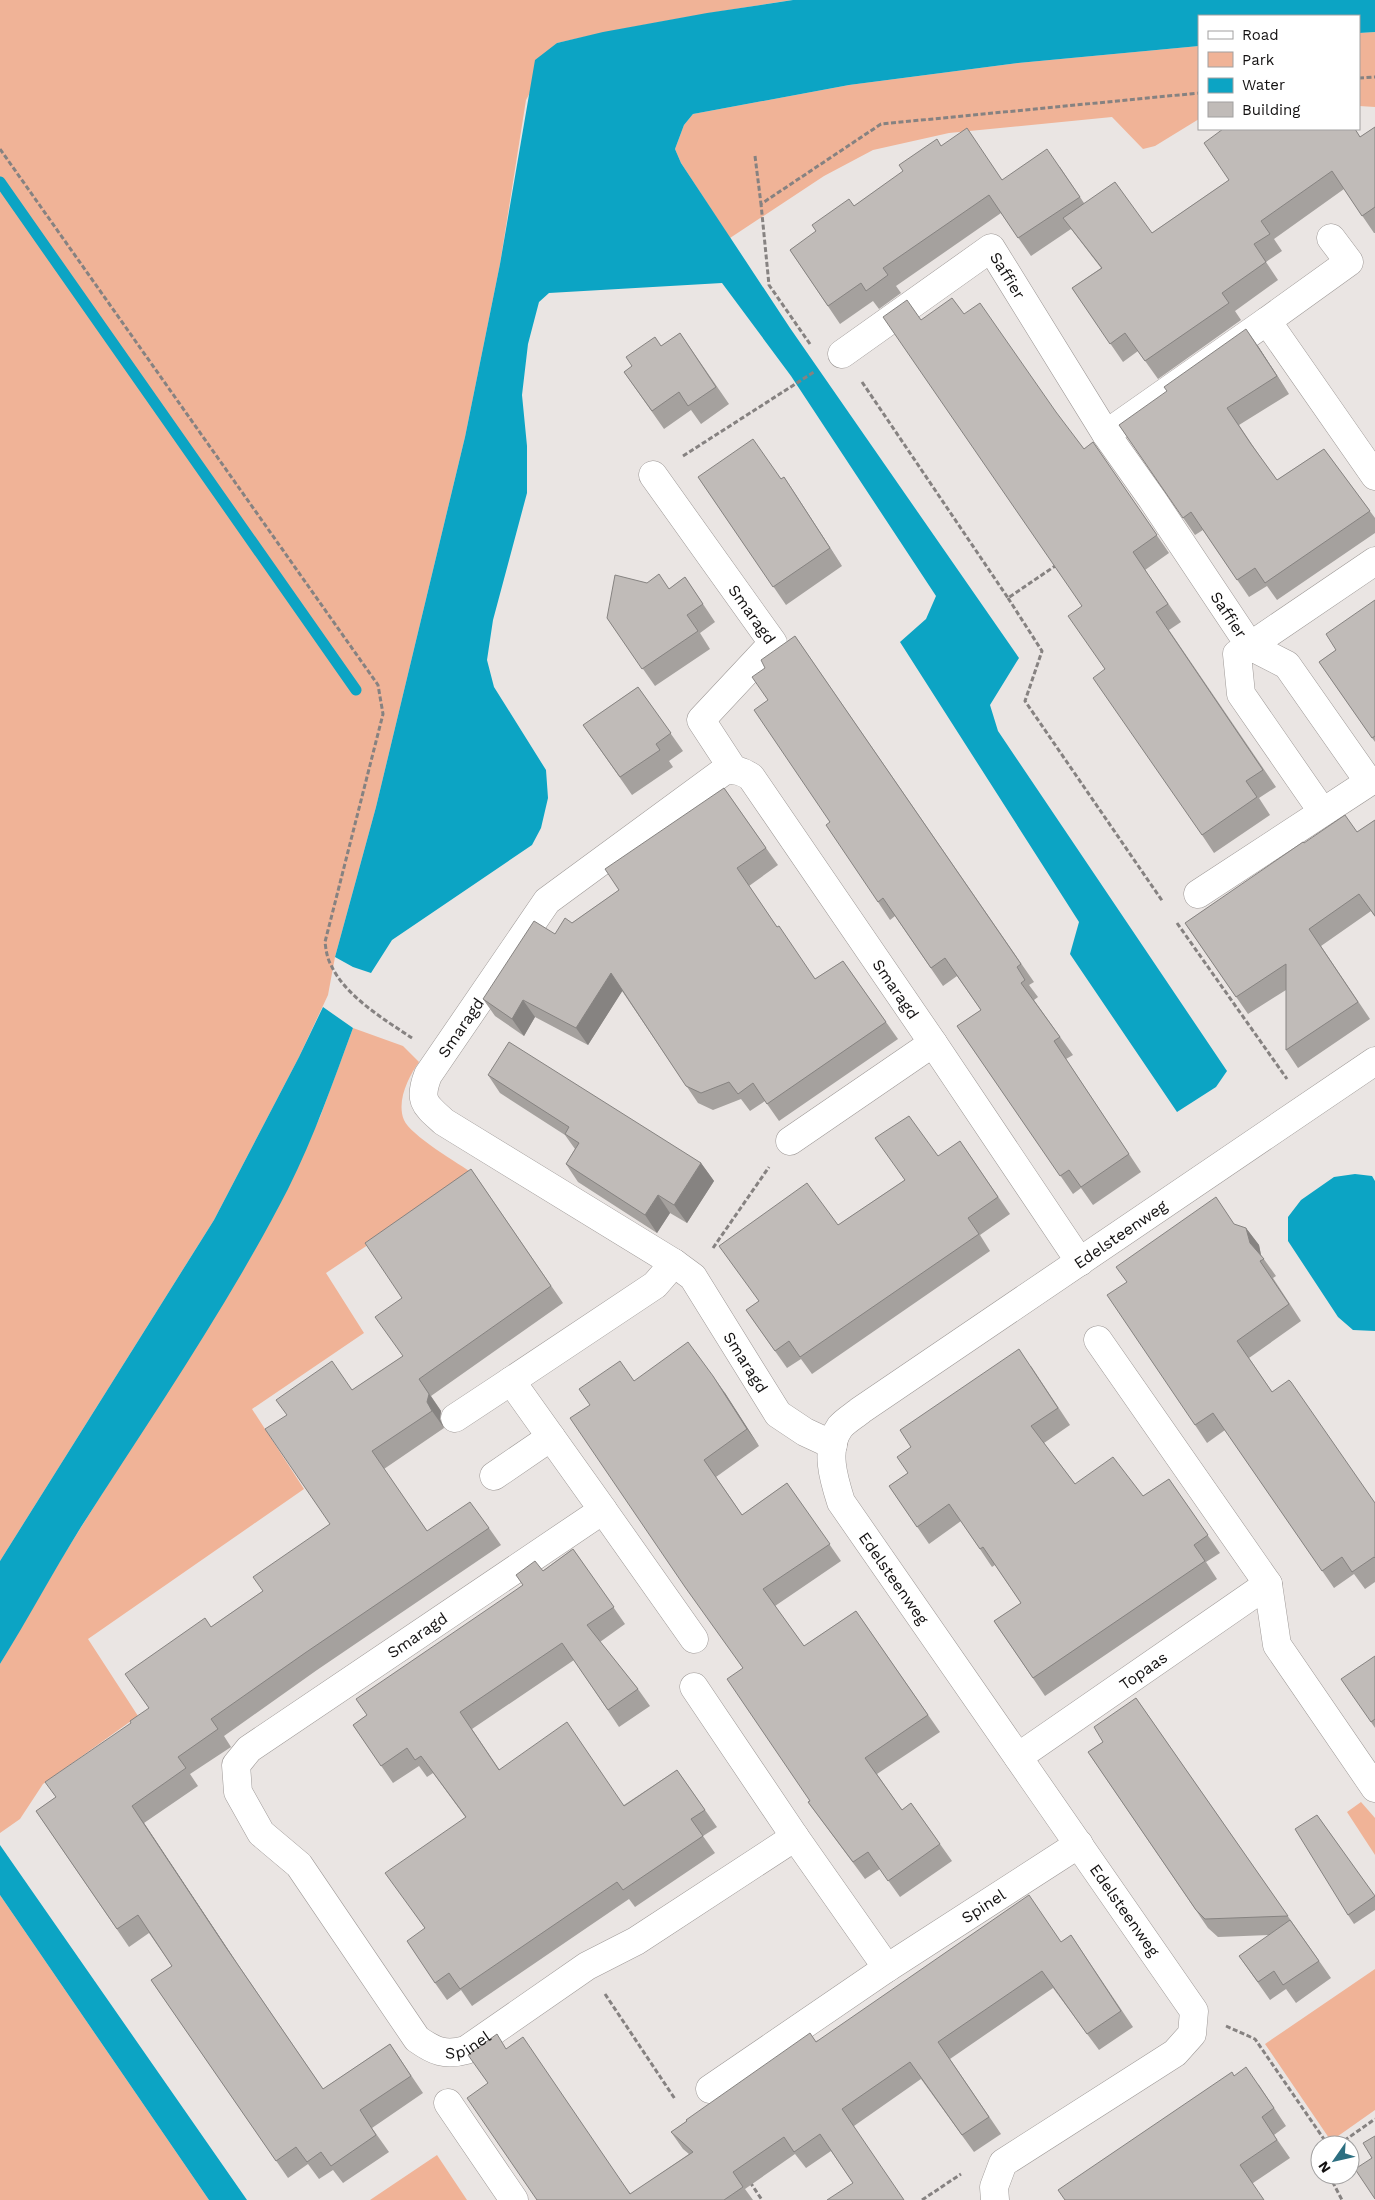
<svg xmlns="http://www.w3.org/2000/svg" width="1375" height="2200" font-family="'Work Sans',sans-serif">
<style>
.green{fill:#f0b397}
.water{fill:#0ca4c4}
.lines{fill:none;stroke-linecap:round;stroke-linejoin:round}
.stream{stroke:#0ca4c4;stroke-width:11}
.minor-casing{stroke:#9e9997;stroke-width:29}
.path{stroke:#868281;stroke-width:3;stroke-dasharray:5 2.5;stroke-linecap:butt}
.minor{stroke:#fff;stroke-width:28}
.wall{fill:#a5a19e}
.shaded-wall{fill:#868381}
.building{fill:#c0bbb8;stroke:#868381}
.labels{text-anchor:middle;stroke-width:4.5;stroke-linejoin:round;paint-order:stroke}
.street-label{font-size:16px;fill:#131111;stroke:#fff}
</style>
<rect width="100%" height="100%" fill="#eae5e3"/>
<path class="green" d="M0,0H793C714,12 635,25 557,43L526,100L500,264L465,437L376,807L335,957L328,995L299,1057L214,1220L0,1561Z
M1375,32V107L1359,106V33Z
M1199,46V119L1155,146L1143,149L1112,117L949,133L873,150L824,176L730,238L681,163L675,149L684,125L693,114L849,85L1018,63Z
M353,1028L403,1046L419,1062C409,1076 396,1101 404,1120C410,1135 459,1164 474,1174L326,1273L364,1333L252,1409L304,1489L88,1639L138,1716L43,1784L20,1819L0,1833V1664L63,1556L253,1253L320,1117Z
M1361,1802L1375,1818V1855L1347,1812Z
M0,1895L209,2200H0Z
M1375,1969V2110L1331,2141L1265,2044Z
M437,2155L467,2200H370Z"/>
<path class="water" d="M793,0H1375V32L1359,33V16H1199V46L1018,63L849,85L693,114L684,125L675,149L681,163L790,328L1019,658L990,705L998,731L1227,1071L1216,1087L1177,1112L1070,954L1079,922L900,642L926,619L936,596L791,376L722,283L549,293L539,302L528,344L522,395L527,446V493L493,620L487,660L494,687L546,770L548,798L541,828L532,845L392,940L371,973L353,967L335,957L376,807L465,437L500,264L535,60L557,43L603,32L707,13Z
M323,1007L353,1028C333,1082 314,1137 288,1189C228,1306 152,1416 81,1527C53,1572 28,1619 0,1664V1561L214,1220L299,1057Z
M1355,1174L1372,1176L1375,1181V1331L1353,1330L1338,1317L1288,1241V1217L1301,1200L1334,1177Z
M0,1845L247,2200H209L0,1895Z"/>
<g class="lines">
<path class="stream" d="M0,182L356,690"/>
<defs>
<g id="minor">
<path d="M1331,238L1349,262L1267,321L1375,476"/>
<path id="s1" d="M842,354L991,248L1106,434L1152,499L1250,646L1375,561"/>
<path d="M1106,434L1267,321"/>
<path id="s2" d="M653,475L773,643L701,720L733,769"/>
<path d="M1198,894L1369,782L1287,665L1250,646L1237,654L1241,694L1322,811"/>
<path d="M790,1141L933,1043"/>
<path id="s3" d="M674,1263L655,1285L511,1381L603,1510L249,1749L236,1765L238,1792L261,1833L299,1865L417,2039C434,2051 445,2056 466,2050L587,1966L636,1941L795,1837L887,1968"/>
<path d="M1098,1340L1268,1584"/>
<path d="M455,1418L511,1381"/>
<path id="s4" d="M833,1445L805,1432L778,1414L693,1277L674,1263L444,1122C425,1105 418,1101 428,1075L547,901L724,771C735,769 742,771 751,777L933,1043L1080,1262"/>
<path d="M494,1476L551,1437"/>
<path d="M603,1510L694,1639"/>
<path d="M694,1687L795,1837"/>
<path id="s5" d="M1018,1757L1268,1584L1277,1645L1375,1788"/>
<path id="s6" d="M710,2089L887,1968L1079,1844"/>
<path d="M448,2103L514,2200"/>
<path id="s7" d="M995,2200L994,2187L1003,2163L1175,2053L1192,2034L1194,2011L841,1502C834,1480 824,1449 840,1427C845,1421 855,1415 861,1410L1375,1061"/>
</g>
</defs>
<use href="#minor" class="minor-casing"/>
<path class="path" d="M1359,78L1375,77
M0,149L378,685L383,714L325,942C326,950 327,958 331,965C345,996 385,1020 412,1038
M755,156L761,204
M810,344L769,285L761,204L881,124L1199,93
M862,382L1008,598L1058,564
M683,456L814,372
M1008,598L1042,651L1025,701L1163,902
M1177,923L1287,1079
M713,1248L769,1167
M605,1994L675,2099
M1226,2026L1255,2039L1328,2145
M1338,2145L1375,2119
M1320,2158V2159
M1329,2175L1342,2200
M750,2182L762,2200
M922,2200L961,2174"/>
<use href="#minor" class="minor"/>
</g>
<path class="wall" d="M1375,127V233H1374L1344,189L1274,239L1282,251L1266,262L1278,280L1235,311L1241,320L1158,379L1138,351L1123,362L1072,288L1101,268L1071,229L1031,256L1001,213L896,286L901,293L879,309L873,301L840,324L790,250L941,146L1002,180L1060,167L1084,203L1152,233L1229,180L1223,129H1355L1360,137Z
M964,314L1084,449L1093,442L1169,553L1145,570L1181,622L1169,630L1276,787L1259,798L1270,815L1214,853L1202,835L1105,669L1082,606L921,320Z
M680,333L729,404L701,424L691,410L664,429L624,372Z
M1258,346L1289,394L1239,425L1261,458L1277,480L1324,449L1375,518V533L1277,600L1267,586L1249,597L1203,530L1195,535L1119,425Z
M698,477L781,479L784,477L842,566L786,605Z
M685,577L715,622L700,633L710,649L655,686L607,618L669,589Z
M1375,600V742L1319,662L1336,650Z
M795,636L1034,982L1029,985L1038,997L1034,1000L1073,1055L1066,1059L1141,1172L1093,1205L1081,1188L1073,1194L957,1026L981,1010L957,976L943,986L895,916L890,920L878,902L830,822L768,700L765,668Z
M638,687L683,751L669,761L673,767L632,795L583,725Z
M724,788L778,865L749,886L777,927L815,979L843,961L898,1039L779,1121L765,1101L750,1111L741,1099L713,1110L698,1103L622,991L588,1045L535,1017L524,1036L495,1016L483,999L555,934L572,923L619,890Z
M1375,820V917L1371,911L1321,946L1370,1019L1298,1068L1286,1050V990L1248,1014L1185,923L1304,843L1357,832Z
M488,1075L701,1163L714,1181L687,1223L670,1213L657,1233L578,1182L566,1164L575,1149L565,1135L500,1093Z
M960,1141L1010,1214L980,1235L990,1251L812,1374L801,1359L787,1368L746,1310L759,1301L838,1225L905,1180Z
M471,1169L563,1303L431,1396L441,1411L440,1419L444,1428L384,1469L427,1531L489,1528L501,1545L317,1670L224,1736L231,1747L190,1774L198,1786L144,1823L237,1963L323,2089L390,2044L423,2093L372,2128L389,2152L343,2183L333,2170L319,2179L308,2164L288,2178L151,1980L172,1966L149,1933L129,1947L36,1811L56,1797L131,1723L149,1708L211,1627L263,1591L330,1524L352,1390L403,1356L402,1298Z
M1246,1228L1259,1245L1261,1255L1276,1276L1273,1278L1301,1321L1249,1358L1272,1392L1375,1503V1582L1365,1589L1354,1574L1334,1588L1225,1430L1207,1443L1195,1425Z
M1031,1366L1070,1425L1044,1443L1075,1484L1143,1496L1169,1479L1220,1553L1206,1562L1217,1579L1045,1696L994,1621L1021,1603L995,1565L992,1567L961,1521L929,1544L889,1486L908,1473Z
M634,1380L725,1393L759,1446L716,1477L732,1500L742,1515L787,1483L841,1561L775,1606L804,1646L856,1611L940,1732L877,1774L902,1810L911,1803L952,1861L900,1897L880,1869L865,1879L808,1802L810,1801L743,1668Z
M573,1549L625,1624L600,1642L638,1689L650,1706L619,1727L574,1660L472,1729L499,1769L624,1805L677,1770L717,1827L703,1836L715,1853L635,1907L629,1899L472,2006L461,1990L447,2000L435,1983L425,1928L466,1818L433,1773L427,1777L419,1766L393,1783L353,1725L367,1715L523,1585Z
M1375,1656V1728L1371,1722Z
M1136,1698L1331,1978L1296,2003L1286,1989L1270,2000L1239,1956L1269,1935L1218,1937L1208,1928L1088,1752L1103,1742Z
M1317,1815L1375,1897V1910L1354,1924L1348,1915Z
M1071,1935L1133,2027L1099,2050L1053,1988L950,2059L1001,2134L974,2152L921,2079L854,2126L853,2183L831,2151L806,2168L795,2154L745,2189L753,2200H537L488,2083L507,2048L631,2194L689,2154L683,2149L671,2132L687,2121L686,2120L816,2041L1062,1942Z
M1234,2076L1259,2085L1286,2126L1274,2135L1290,2158L1253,2183L1065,2200Z"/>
<path class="shaded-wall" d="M1246,329L1258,346L1289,394L1277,376Z
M784,477L796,495L842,566L830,548Z
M611,973L623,990L588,1045L576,1028Z
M523,1000L535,1017L524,1036L512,1019Z
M701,1163L714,1181L687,1223L674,1205Z
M658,1195L670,1213L657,1233L645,1215Z
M1246,1228L1259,1245L1262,1260L1250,1243Z
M713,1376L725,1393L759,1446L747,1429Z
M419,1379L441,1411L440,1419L444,1428L432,1411L427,1402Z
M132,1806L144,1823L237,1963L225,1946Z"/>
<path class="building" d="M1375,127V207L1362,216L1332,171L1261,221L1270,234L1254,244L1266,262L1222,293L1229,303L1145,361L1125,333L1110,344L1072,288L1102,268L1063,218L1115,182L1152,233L1229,180L1204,143L1223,129H1355L1360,137Z
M967,128L1002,180L1047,149L1080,197L1018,238L989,195L883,268L888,275L866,291L861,283L828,306L790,250L816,231L812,225L849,199L854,206L903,171L899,165L937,139L941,146Z
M952,298L964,314L980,303L1056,412L1084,449L1093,442L1157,535L1133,552L1168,604L1156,612L1263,770L1246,781L1257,797L1202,835L1093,678L1105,669L1068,616L1082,606L883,317L907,300L921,320Z
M1246,329L1277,376L1227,408L1251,444L1277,480L1324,449L1370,511L1265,583L1255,568L1237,580L1191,512L1183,518L1119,425L1167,391L1164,387Z
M680,333L716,387L688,406L679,392L652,411L624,372L632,366L626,357L655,337L661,346Z
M753,439L781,479L784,477L830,548L773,587L698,477Z
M659,574L669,589L685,577L703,604L687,615L698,631L642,669L607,618L615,575L647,583Z
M1375,600V736L1372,738L1319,662L1336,650L1326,634Z
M795,636L1021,964L1017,967L1025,980L1021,983L1060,1037L1054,1041L1129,1154L1081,1187L1069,1170L1060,1176L957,1026L981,1010L945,958L931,968L883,898L878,902L826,825L830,822L754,710L768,700L752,677L765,668L761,660Z
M638,687L671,733L656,744L660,750L620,777L583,725Z
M724,788L766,848L737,868L777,927L779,926L815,979L843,961L886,1022L767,1104L753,1083L738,1094L729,1082L701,1093L686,1086L611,973L576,1028L523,1000L512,1019L483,999L534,921L555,934L565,918L572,923L619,890L605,869Z
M1345,815L1357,832L1375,820V916L1359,894L1309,929L1358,1002L1286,1050V964L1236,997L1185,923L1303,842L1304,843Z
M509,1042L701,1163L674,1205L658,1195L645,1215L566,1164L579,1143L565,1134L569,1127L488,1075Z
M909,1116L938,1156L960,1141L998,1197L968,1218L979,1234L800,1357L789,1341L775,1351L746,1310L759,1301L719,1246L807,1183L838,1225L905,1180L875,1138Z
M471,1169L551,1286L419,1379L429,1394L427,1402L432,1411L372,1451L427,1531L470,1502L489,1528L305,1653L211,1719L218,1729L178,1757L186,1768L132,1806L225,1946L323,2089L390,2044L411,2076L360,2110L376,2135L331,2166L321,2152L307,2162L296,2147L276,2161L151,1980L172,1966L138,1915L117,1929L36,1811L56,1797L45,1782L131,1723L130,1721L149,1708L125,1674L205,1618L211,1627L263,1591L253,1577L330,1524L265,1429L287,1415L276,1400L332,1361L352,1390L403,1356L375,1317L402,1298L365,1243Z
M1216,1197L1234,1224L1246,1228L1250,1243L1264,1259L1260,1261L1289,1304L1237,1341L1272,1392L1289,1380L1291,1382L1375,1503V1558L1374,1557L1352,1572L1342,1557L1322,1571L1213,1413L1195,1425L1107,1295L1127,1282L1116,1267Z
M688,1342L713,1376L747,1429L704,1460L722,1486L742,1515L787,1483L830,1544L763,1589L804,1646L856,1611L928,1715L865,1758L902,1810L911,1803L940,1844L888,1881L868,1852L853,1862L808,1802L810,1801L727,1679L743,1668L685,1587L570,1418L590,1405L579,1389L620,1361L634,1381Z
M1019,1349L1058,1408L1031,1426L1075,1484L1113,1457L1143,1496L1169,1479L1208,1535L1194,1545L1205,1561L1033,1678L994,1621L1021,1603L983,1547L980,1549L949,1504L917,1527L889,1486L908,1473L897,1457L911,1447L900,1430Z
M573,1549L614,1607L587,1625L638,1689L608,1710L562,1643L460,1712L499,1770L567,1722L624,1806L677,1770L705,1810L691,1819L703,1836L623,1890L617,1882L460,1989L449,1973L435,1983L407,1941L425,1928L385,1873L466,1817L421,1756L415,1760L407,1748L381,1766L353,1725L367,1715L356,1699L510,1594L523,1585L516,1575L535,1561L543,1571Z
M1375,1656V1719L1371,1722L1341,1679Z
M1136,1698L1288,1916L1205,1919L1196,1910L1088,1752L1103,1742L1094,1727Z
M1317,1815L1375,1896L1348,1915L1295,1829Z
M1029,1895L1061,1942L1071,1935L1121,2011L1087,2034L1042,1971L938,2042L989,2117L962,2135L910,2062L842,2109L904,2200H827L853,2183L820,2134L794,2152L784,2137L733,2172L743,2187L724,2200H537L467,2098L488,2083L468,2055L497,2034L506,2049L523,2037L630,2194L693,2152L671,2132L687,2121L686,2120L810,2033L816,2042Z
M1290,1920L1319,1961L1283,1985L1274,1971L1258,1982L1239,1956Z
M1246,2067L1274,2108L1262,2117L1277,2140L1240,2165L1264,2200H1065L1058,2190L1232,2072L1234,2076Z
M1375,2136V2199L1355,2169L1372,2158L1363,2143Z"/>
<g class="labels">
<g class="street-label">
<text dy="6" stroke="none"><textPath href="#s1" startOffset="215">Saffier</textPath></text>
<text dy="6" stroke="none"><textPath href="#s2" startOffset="171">Smaragd</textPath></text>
<text dy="6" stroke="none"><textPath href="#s1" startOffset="620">Saffier</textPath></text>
<text dy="6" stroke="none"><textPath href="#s4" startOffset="1289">Smaragd</textPath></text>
<text dy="6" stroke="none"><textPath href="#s4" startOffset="631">Smaragd</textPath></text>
<text dy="6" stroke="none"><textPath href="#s7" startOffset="1329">Edelsteenweg</textPath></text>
<text transform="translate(746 1362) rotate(58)" y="6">Smaragd</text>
<text transform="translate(894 1578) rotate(55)" y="6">Edelsteenweg</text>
<text transform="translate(417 1635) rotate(-34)" y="6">Smaragd</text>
<text dy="6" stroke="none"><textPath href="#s5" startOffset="152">Topaas</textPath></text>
<text dy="6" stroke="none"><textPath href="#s6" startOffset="329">Spinel</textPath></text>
<text transform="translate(1125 1910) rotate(55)" y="6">Edelsteenweg</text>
<text dy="6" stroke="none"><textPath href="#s3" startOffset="1198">Spinel</textPath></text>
</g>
</g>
<rect x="1198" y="15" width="162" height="115" fill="#ffffff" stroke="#a1a0a0"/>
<rect x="1208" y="31" width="25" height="8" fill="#ffffff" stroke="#a1a0a0"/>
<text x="1242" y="40" font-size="15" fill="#131111">Road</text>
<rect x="1208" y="52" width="25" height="15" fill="#f0b397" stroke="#a1a0a0"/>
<text x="1242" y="65" font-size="15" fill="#131111">Park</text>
<rect x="1208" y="78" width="25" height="15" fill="#0ca4c4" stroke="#a1a0a0"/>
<text x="1242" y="90" font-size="15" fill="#131111">Water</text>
<rect x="1208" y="102" width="25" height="15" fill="#c0bbb8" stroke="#a1a0a0"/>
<text x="1242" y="115" font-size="15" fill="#131111">Building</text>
<g transform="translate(1335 2160) rotate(236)"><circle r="24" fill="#ffffff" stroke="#a1a0a0"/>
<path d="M0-4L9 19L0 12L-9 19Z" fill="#2d6f81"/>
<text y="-8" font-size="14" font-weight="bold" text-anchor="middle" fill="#131111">N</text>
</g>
</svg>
